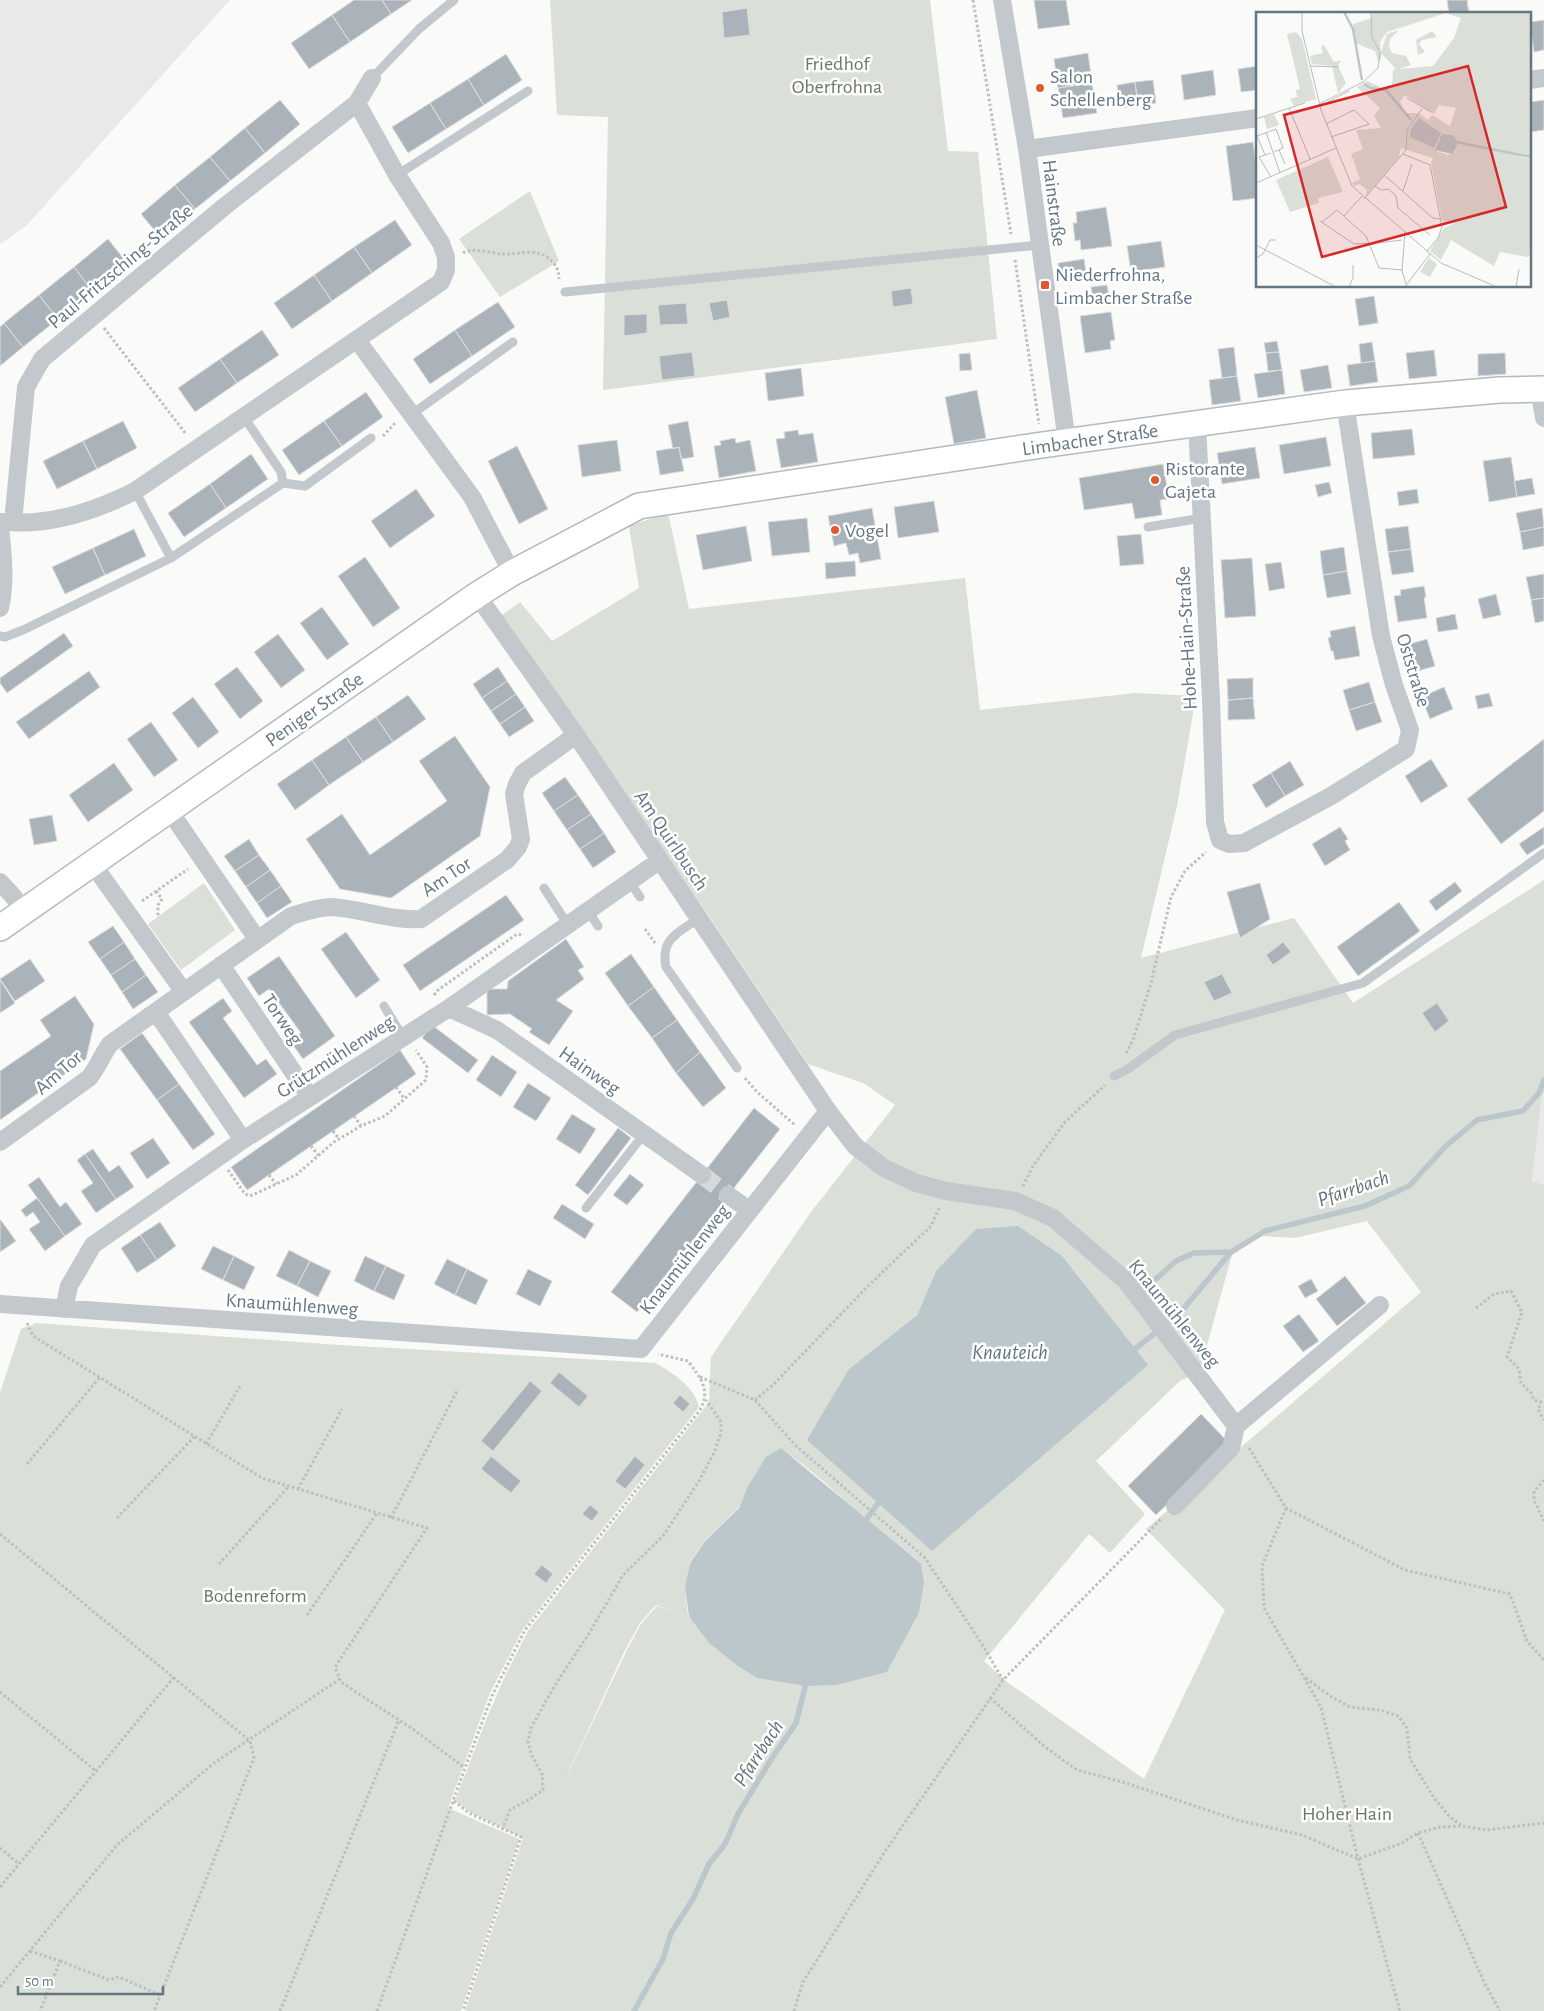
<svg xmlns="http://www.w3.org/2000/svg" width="1544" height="2011" font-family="'Alegreya Sans',sans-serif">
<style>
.built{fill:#e8e9e9}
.green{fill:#dadfd7;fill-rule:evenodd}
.water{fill:#bbc7cb}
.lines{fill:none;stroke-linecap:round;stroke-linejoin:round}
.stream{stroke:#bbc7cb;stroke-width:5.5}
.building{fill:#aab3b9;stroke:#dcdcda}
.street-tunnel{stroke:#d5d9db;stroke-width:18;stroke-dasharray:18 9;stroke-linecap:butt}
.secondary-casing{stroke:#b3babf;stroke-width:28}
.path{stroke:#bbbfc2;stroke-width:3;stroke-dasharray:2.5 2.5;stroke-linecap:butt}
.lane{stroke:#c3c8cc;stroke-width:9}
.street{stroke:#c3c8cc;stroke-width:18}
.secondary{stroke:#fff;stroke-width:25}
.poi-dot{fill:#e4572e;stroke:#fff;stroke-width:2}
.labels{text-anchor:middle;stroke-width:5;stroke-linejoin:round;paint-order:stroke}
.park-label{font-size:20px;fill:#687a64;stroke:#fff}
.poi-label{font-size:20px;fill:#657683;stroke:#fff;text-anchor:start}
.street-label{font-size:20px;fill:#657683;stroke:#fff}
.water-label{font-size:21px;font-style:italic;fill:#60757c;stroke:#fff}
.inset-river{fill:none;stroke:#bbc7cb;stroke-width:2.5}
.inset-road{fill:none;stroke:#b5bdc2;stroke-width:1}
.view{fill:#d62828;fill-opacity:0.15;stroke:#d62828;stroke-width:2.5}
.inset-edge{fill:none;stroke:#657683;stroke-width:2.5}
</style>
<rect width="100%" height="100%" fill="#fafaf8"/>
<path class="built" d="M0,0H230L26,226L0,244Z
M1544,1093V1185L1532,1182L1542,1096Z"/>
<path class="green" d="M550,0H930L948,151L978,152L997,339L603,390L608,117L557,115Z
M530,191L559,261L500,297L459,239Z
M668,513L689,609L965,578L980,710L1136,693L1196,696L1177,806L1141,958L1294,918L1353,1003L1544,880V1093L1542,1096L1532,1181L1544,1185V2011H465L523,1838L470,1812L455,1801L486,1720L505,1676L528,1631L706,1406L709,1400L711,1357L811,1212L895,1105L863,1083L808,1064L707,913L502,615L520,602L552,641L639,588L629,526ZM1367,1221L1421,1292L1146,1529L1225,1610L1144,1779L1007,1682L984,1661L1089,1534L1110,1553L1145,1514L1096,1461L1181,1380L1199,1374L1232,1255L1262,1236L1295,1238ZM936,1271L932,1551L849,1369L917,1315ZM781,1449C835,1485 880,1535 924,1583L919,1613L887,1672L861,1678L709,1643L688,1616L685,1586L690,1562L705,1540L739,1507L747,1488ZM656,1605L677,1613L657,1606L641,1624L626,1652L553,1806L624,1652L640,1623Z
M204,883L235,930L181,970L148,924Z
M36,1323L339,1345L655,1363C672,1372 695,1387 699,1407L523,1629L490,1693L448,1808L519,1839L461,2011H0V1393L21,1329Z"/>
<path class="water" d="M1018,1226L1062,1256L1148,1365L932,1551L807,1440L849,1369L917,1315L936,1271L976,1229Z
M781,1448L921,1564L924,1583L919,1613L887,1672L836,1685L806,1686L757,1678L738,1666L709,1643L689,1617L685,1586L690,1563L705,1541L739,1508L747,1488L766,1457Z"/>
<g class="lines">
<path class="stream" d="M1147,1287L1176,1261L1194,1253L1231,1252L1265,1231L1365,1206L1409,1186L1446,1146L1477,1120L1523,1111L1539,1093L1544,1080
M1135,1349L1179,1314L1231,1252
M866,1520L878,1503
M634,2011L663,1959L671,1933L693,1899L709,1864L725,1844L738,1814L772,1758L796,1723L807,1679"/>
</g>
<path class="building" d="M354,0H382L391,14L350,42L332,15Z
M382,0H412L391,14Z
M1034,0H1066L1070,25L1038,29Z
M1447,0H1467L1469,14H1449Z
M747,8L750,35L724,38L722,12Z
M332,15L350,42L309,69L291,43Z
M1544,20V50L1534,52L1530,22Z
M1088,53L1092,83L1058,88L1054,59Z
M506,54L522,80L484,105L468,79Z
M1258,66V90L1241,92L1238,69Z
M1213,70L1216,95L1184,100L1181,75Z
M468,79L484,105L446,129L430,103Z
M1153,80L1156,103L1138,106L1135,82Z
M1135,82L1138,106L1120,108L1117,85Z
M1092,83L1097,113L1063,118L1058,88Z
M280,100L300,124L265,153L245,128Z
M1544,100V130L1530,132V102Z
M430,103L446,129L408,153L392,127Z
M245,128L265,153L230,181L210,157Z
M1253,142L1258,179V198L1233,201L1226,146Z
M210,157L230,181L195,209L175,185Z
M175,185L195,209L161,238L141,214Z
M1106,207L1112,246L1081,250L1080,240L1075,241L1073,223H1077L1076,212Z
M395,220L412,245L372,273L354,247Z
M108,239L127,263L92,291L74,267Z
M1161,241L1165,267L1131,272L1127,246Z
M354,247L372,273L332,301L314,275Z
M1084,259L1086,272L1060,277L1058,263Z
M74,267L92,291L58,319L39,295Z
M314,275L332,301L292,329L274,303Z
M1107,285L1110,301L1094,304L1091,287Z
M911,288L913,304L893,307L891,291Z
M39,295L58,319L23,347L4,323Z
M1374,296L1378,323L1359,326L1355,299Z
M727,300L730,317L713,321L709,303Z
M498,302L515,327L472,356L455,330Z
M686,303L688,324L660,325L658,305Z
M1111,312L1115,340L1110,341L1111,349L1085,353L1080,316Z
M647,314V333L624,336V315Z
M4,323L23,347L0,366V327Z
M262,330L279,355L237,383L220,359Z
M455,330L472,356L430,384L413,359Z
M1277,341L1279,352L1266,353L1264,343Z
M1372,342L1375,361L1361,363L1359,344Z
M1234,347L1237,376L1222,378L1218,349Z
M1434,350L1437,376L1409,379L1406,353Z
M692,352L695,376L662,380L659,356Z
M1279,352L1282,370L1268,371L1266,353Z
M970,353L972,370L960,371L959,354Z
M1505,353L1506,374L1478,376V354Z
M220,359L237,383L195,412L178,388Z
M1375,361L1378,382L1350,386L1347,365Z
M1328,365L1332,388L1304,392L1300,370Z
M801,368L804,396L768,401L765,373Z
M1282,370L1285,394L1258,398L1254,374Z
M1237,376L1241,401L1212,405L1209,380Z
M977,390L986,438L954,444L945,397Z
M366,392L383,417L342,446L324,421Z
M123,421L137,448L97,469L83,441Z
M324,421L342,446L299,475L282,450Z
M688,421L694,457L681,459L679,447L673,449L668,425Z
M1412,429L1415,455L1373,459L1371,433Z
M798,430L799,435L813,433L818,462L781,468L776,439L785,438L784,432Z
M1326,437L1331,466L1284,474L1279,445Z
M735,438L736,443L750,440L756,471L719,478L714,446L721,445L720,441Z
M617,440L621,471L582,477L578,445Z
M83,441L97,469L57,489L43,461Z
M517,446L548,509L519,524L488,461Z
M679,447L684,471L660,475L656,451Z
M1255,447L1260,478L1222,484L1217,453Z
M251,454L268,479L226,508L210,484Z
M1511,457L1517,497L1489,502L1483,461Z
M1163,464L1169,499L1160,500L1162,515L1135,519L1132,503L1084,510L1079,478Z
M1532,478L1535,494L1517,497L1514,481Z
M1329,482L1332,493L1318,497L1315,485Z
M210,484L226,508L184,537L168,513Z
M416,489L435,516L390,548L371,521Z
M1417,489L1419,503L1399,506L1397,492Z
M934,501L939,532L898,538L894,507Z
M872,508L881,559L860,563L858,553L849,555L846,543L834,546L828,516Z
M1542,508L1544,527L1520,532L1516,513Z
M807,518L810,552L772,556L768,522Z
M746,526L752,561L703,570L696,535Z
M1408,526L1411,549L1388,552L1385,529Z
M1544,527V546L1523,550L1520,532Z
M134,529L146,556L105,575L93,548Z
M1141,534L1144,564L1120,566L1117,536Z
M1344,547L1347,571L1323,575L1320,551Z
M93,548L105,575L65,594L52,567Z
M1411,549L1414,572L1392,575L1388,552Z
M365,557L400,608L373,627L338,576Z
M1252,558L1256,616L1225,618L1221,560Z
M855,561L856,576L826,579L825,563Z
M1281,562L1285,588L1269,591L1265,564Z
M1347,571L1351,594L1327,598L1323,575Z
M1544,574V598L1531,600L1526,577Z
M1424,586L1426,597L1424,598L1427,618L1398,622L1394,596L1401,595L1400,590Z
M1496,594L1501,615L1483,619L1478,599Z
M1544,598V621L1535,623L1531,600Z
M322,607L349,644L327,660L300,623Z
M1455,614L1458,629L1438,632L1436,618Z
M1355,626L1360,656L1335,660L1333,651H1331L1328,638L1331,637L1330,631Z
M64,633L73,646L7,693L0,683V678Z
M278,634L305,670L281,688L254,652Z
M1427,639L1435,666L1411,673L1403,646Z
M237,667L263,701L240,719L214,684Z
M498,667L507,681L482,698L473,684Z
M89,671L100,687L29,739L16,722Z
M1253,678V698L1228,700L1227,679Z
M507,681L516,694L491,711L482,698Z
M1369,682L1375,702L1349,710L1343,690Z
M1444,687L1453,709L1430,719L1421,697Z
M1489,693L1493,706L1478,709L1475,696Z
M516,694L525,707L500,724L491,711Z
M408,695L426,719L393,742L376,717Z
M193,697L219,732L198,748L172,713Z
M1253,698L1255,719L1228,720V700Z
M1375,702L1382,722L1356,731L1349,710Z
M525,707L534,721L509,737L500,724Z
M376,717L393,742L363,762L346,737Z
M151,722L178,760L154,777L127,739Z
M455,736L490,787L480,836L391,898L340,889L306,839L342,814L370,855L447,801L419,761Z
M346,737L363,762L329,785L312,760Z
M1544,739V811L1501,844L1467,799Z
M1431,759L1448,786L1421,803L1405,776Z
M312,760L329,785L295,810L277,784Z
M1290,761L1304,785L1285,796L1271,773Z
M114,763L133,790L88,822L69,795Z
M1271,773L1285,796L1266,808L1252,785Z
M565,777L578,795L554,811L542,793Z
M578,795L591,814L567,830L554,811Z
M591,814L604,833L580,849L567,830Z
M52,815L57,841L34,845L29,819Z
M1340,827L1348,839L1345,841L1350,850L1325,866L1312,844Z
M1544,827V844L1527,855L1519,844Z
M604,833L616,852L593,868L580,849Z
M249,839L259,855L235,871L224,856Z
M259,855L270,870L246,887L235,871Z
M270,870L281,886L257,903L246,887Z
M1455,882L1462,891L1436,911L1429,901Z
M1260,883L1270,919L1240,938L1227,892Z
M281,886L292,902L267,918L257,903Z
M506,895L524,920L420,991L403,965Z
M1399,902L1420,931L1358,976L1337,947Z
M113,926L124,942L100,959L88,942Z
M346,932L380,980L356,998L321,949Z
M566,939L584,967L578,970L584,979L556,1000L573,1011L549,1045L529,1032L532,1029L510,1014L487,1015V989H507L508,981Z
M124,942L135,959L111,975L100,959Z
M1283,942L1291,952L1273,965L1266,955Z
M631,954L654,987L628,1006L605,973Z
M279,956L335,1036L303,1059L290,1041L301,1033L269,989L259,996L247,978Z
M30,959L45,981L15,1001L0,979Z
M135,959L146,975L122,992L111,975Z
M1222,974L1232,993L1214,1001L1204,982Z
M146,975L158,992L133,1009L122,992Z
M0,980L15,1003L0,1013Z
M654,987L677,1020L652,1038L628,1006Z
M75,996L94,1024L86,1059L0,1120V1071L51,1036L40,1020Z
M223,998L232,1011L223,1018L228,1025L257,1065L266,1059L277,1074L244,1098L189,1022Z
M1437,1003L1449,1021L1435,1032L1422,1013Z
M677,1020L700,1052L676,1073L652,1038Z
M432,1025L478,1060L468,1073L422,1038Z
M142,1033L179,1084L157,1100L120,1049Z
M400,1050L416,1074L247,1190L231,1167Z
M700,1052L726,1088L703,1107L676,1073Z
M492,1055L517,1072L501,1097L476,1080Z
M528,1083L551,1098L536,1121L513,1107Z
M179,1084L215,1134L193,1150L157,1100Z
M754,1108L780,1129L637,1312L611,1292Z
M572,1114L596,1129L580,1154L556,1139Z
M618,1128L631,1138L588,1195L575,1185Z
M153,1138L170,1163L147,1179L130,1153Z
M93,1149L109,1172L119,1165L134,1187L116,1199L85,1154Z
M85,1154L116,1199L96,1213L81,1191L93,1183L77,1160Z
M630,1174L644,1185L627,1205L613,1195Z
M39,1177L60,1207L66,1202L82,1224L65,1236L28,1185Z
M37,1198L65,1236L45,1251L29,1229L40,1222L33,1212L26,1217L21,1210Z
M562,1204L594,1224L585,1239L553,1218Z
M0,1219L16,1241L0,1252Z
M160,1222L176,1246L157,1260L140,1235Z
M140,1235L157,1260L137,1273L121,1248Z
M213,1246L234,1256L223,1280L201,1269Z
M289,1250L310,1261L297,1286L276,1276Z
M234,1256L255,1267L244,1290L223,1280Z
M365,1256L386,1266L374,1291L354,1281Z
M447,1259L467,1269L455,1295L434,1284Z
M310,1261L331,1271L318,1297L297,1286Z
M386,1266L405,1275L394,1300L374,1291Z
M467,1269L488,1280L476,1305L455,1295Z
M528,1269L552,1281L540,1306L516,1294Z
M1345,1276L1366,1303L1337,1326L1316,1299Z
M1311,1279L1318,1291L1305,1298L1298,1286Z
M1299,1314L1319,1341L1303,1352L1283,1326Z
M559,1372L588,1396L579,1407L550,1383Z
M530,1381L542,1391L493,1451L481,1441Z
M680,1395L690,1404L683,1412L673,1403Z
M1201,1414L1230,1444L1156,1515L1128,1486Z
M491,1456L521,1481L511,1493L481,1469Z
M635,1456L645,1465L625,1489L615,1481Z
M590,1505L599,1512L592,1521L582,1514Z
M542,1565L553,1574L546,1583L534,1574Z"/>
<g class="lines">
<path class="street-tunnel" d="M702,1175L728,1195"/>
<defs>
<path id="secondary" d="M0,928L477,595L512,573L639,506L1042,445L1345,403L1500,390L1544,389"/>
</defs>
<use href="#secondary" class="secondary-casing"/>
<path class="path" d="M973,0L1011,234
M463,253C474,247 490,253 502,254C518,255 533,248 547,257C555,263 559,269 559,279
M1015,260L1039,424
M104,328L186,434
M383,436L396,422
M156,891L162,899L158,905V917
M142,901L188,869
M645,929L655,943
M434,995L438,990L517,934L523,935
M1126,1053L1133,1040L1151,983L1171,897L1185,871L1206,852
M745,1078L757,1092L795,1125
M396,1087L404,1098
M354,1116L361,1126
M333,1131L339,1139
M311,1146L318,1155
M228,1170L245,1194L250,1196L296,1175L334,1142L361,1126L385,1116L426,1080L427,1067L416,1050
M269,1175L276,1184
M1023,1186L1033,1166L1065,1122L1105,1085
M1476,1308L1494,1294L1511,1291L1522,1312L1507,1357L1519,1369L1521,1383L1531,1393L1534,1400L1541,1402L1538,1410L1544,1420
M27,1323L33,1336L262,1478L427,1528L335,1667L341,1682L414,1730L465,1768
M700,1377L755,1400L794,1444L925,1558L982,1644L1003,1680
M755,1400L773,1385L867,1287L931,1226L939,1208
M206,1444L240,1386
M1249,1448L1286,1508L1405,1570L1510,1594L1527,1641L1544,1660
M27,1464L100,1377
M1544,1480L1534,1491V1500L1544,1521
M298,1489L342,1409
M1286,1508L1262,1566L1264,1608L1321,1707L1358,1859L1400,2011
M117,1518L195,1436
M391,1518L458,1389
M0,1534L250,1741L254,1758L154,2011
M219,1564L289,1486
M307,1615L377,1513
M1306,1678L1330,1696L1350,1707L1380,1710L1398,1716L1407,1728L1410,1759L1434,1798L1449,1816L1462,1826
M0,1692L96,1771
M990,1698L1045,1747L1077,1770L1126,1783L1237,1820L1302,1835L1358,1859L1402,1843L1418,1833L1440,1827L1462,1826L1487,1830L1544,1823
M454,1801L469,1813L521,1837L463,2011
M502,1830L510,1810L530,1799L543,1790L542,1774L532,1756L528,1742L531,1728L555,1685L590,1632L623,1575L663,1536L699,1481L714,1453L721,1433V1422L706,1400
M1418,1833L1484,1982L1500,2011
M0,1848L19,1864
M0,1887L174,1677
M30,1951L60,1961L40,2011
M60,1961L109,1980L119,1977L160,1995
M0,1987L117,1845L214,1763L340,1679
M280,2011L399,1720
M377,2011L465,1768L492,1696L525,1630L700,1410C711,1389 701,1379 688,1361L658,1354
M794,2011L803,1982L884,1853L1003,1680L1162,1518"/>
<path class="lane" d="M372,78L419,29L454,0
M397,175L528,91
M565,292L1039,245
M412,414L513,342
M244,417L281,472L283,483
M135,491L171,558
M1148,527L1202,518
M0,636L5,637L23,630L171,558L283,483L305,486L371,438
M630,882L640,897
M544,888L568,925
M588,911L598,926
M699,918C679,933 660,938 666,967L737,1068
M384,1006L403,1037
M1114,1076L1128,1069L1175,1035L1363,983L1544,853
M586,1208L644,1134"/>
<path class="street" d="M1002,0L1027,149L1067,442
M1530,80L1544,78
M1027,149L1258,118
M357,340L472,497L512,573
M1539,389L1544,418
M1197,424L1211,699L1215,822L1220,840L1229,844L1244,843L1331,796L1406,749L1410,730L1394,685L1381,636L1345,403
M0,522C12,522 24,523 35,522C71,519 103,507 135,491L441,282L446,270V257L441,243L397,175L357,103
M13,522L26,387L42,359L225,206L357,103L372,78
M0,528C3,555 6,581 0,608
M477,595L576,735L828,1111L855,1146L884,1168L916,1183L946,1191L1015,1201L1053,1218L1126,1281L1236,1426
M169,810L257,939
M92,863L184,992
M0,882L13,896L24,912
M221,965L310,1097
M449,1008L497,1030L702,1175
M156,1012L243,1140
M0,1142L89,1078C98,1067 102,1055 110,1044L291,916C304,912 318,907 332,907C362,909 391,921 421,919L507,860L518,847L521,839L514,794L517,784L523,773L576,735
M728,1195L749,1210
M0,1304L641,1349L828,1111
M64,1309L69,1286L93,1245L243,1140L449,1008L659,861
M1175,1506L1231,1448L1236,1426L1380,1305"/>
<use href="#secondary" class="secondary"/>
</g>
<g class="poi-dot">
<circle cx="1040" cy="88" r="5"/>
<rect x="1040" y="280" width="10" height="10" rx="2.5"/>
<circle cx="1155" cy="480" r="5"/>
<circle cx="835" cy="530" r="5"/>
</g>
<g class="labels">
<g class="park-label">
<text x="837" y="70">Friedhof<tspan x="837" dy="23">Oberfrohna</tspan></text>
<text x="255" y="1602">Bodenreform</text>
<text x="1347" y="1820">Hoher Hain</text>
</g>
<g class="poi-label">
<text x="1050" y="83">Salon<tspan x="1050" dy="23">Schellenberg</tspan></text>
<text x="1055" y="281">Niederfrohna,<tspan x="1055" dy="23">Limbacher Straße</tspan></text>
<text x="1165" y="475">Ristorante<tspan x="1165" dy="23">Gajeta</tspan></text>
<text x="845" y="537">Vogel</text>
</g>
<g class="street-label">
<text transform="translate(1055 203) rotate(83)" y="7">Hainstraße</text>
<text transform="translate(120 266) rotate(-40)" y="7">Paul-Fritzsching-Straße</text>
<text transform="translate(1090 439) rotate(-8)" y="7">Limbacher Straße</text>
<text transform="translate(1186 638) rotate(-93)" y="7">Hohe-Hain-Straße</text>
<text transform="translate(1414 670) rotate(73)" y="7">Oststraße</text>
<text transform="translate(314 709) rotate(-35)" y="7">Peniger Straße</text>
<text transform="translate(672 840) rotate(56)" y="7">Am Quirlbusch</text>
<text transform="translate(446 876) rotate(-34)" y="7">Am Tor</text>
<text transform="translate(283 1019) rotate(56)" y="7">Torweg</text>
<text transform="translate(335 1056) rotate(-33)" y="7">Grützmühlenweg</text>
<text transform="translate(590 1070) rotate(35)" y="7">Hainweg</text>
<text transform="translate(58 1072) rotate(-41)" y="7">Am Tor</text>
<text transform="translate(684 1259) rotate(-52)" y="7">Knaumühlenweg</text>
<text transform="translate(292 1304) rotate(4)" y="7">Knaumühlenweg</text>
<text transform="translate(1175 1313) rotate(51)" y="7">Knaumühlenweg</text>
</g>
<g class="water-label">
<text transform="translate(1353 1188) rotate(-19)" y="7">Pfarrbach</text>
<text x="1010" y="1359">Knauteich</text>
<text transform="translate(758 1753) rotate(-57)" y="7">Pfarrbach</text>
</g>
</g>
<g transform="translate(1256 12)">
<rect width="275" height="275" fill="#fafaf8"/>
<path d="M116,0H275V144L259,145L275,146V241L272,245L244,240L238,254L195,228L185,248L174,239L188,216L199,211L186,209L175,151L177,146L145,136L143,145L110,184L111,178L104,172L98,174L96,171L104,167L95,142L107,137L100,118L125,116L118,104L124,96L101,75L111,69L128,77L136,75L137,58L140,57L126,42L123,51L119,39L99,31L97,12L116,6ZM190,1L205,6L198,26L177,54L143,57L155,53L150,44L136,41L133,35L134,27L143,18L131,22L125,41L124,30L131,20ZM149,83L178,102L183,93L200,96L194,114L176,103L172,108L162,101H150L144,90ZM197,123L200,130L199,140L192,143L180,139ZM176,19L181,25L166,28L163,32L169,40L162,43L160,28ZM40,20L46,27L60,87L38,94L34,87L41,85L40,78L44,77L31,22ZM68,33L78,50L85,48L82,54L90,71L82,81L76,54L56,52L54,44L67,41L65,34ZM18,102L23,113L11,117L8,105ZM72,145L87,180L62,186L63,191L34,200L20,168ZM173,246L181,252L174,265L164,260Z" fill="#dadfd7" fill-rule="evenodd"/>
<path d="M163,106L185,121L178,136L154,125L155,117ZM186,122L197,123L200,127L201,134L197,142L179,138Z" fill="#bbc7cb"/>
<path class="inset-river" d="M88,0L97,17L106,68M108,72L115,76L130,78L155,108M200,130L275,145"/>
<path class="inset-road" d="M46,0V19L65,98L96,174L185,251L241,275M54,54L83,55M151,86L175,100M63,92L107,70L122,56L124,40L116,25L115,0M64,94L93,79M33,96L54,147M0,107L49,91M70,112L98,98L113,112L75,125M10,120L24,161M23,138L29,152M15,141L9,143L1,124L20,117L27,136L18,140M147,142L174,153L186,215L182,226L171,239M9,143L3,145L15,165M128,163L177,206L184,207M0,171L80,136M119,174L125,178L132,177L140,184L142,196L174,223M147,179L156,152M108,187L150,138L151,118L166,97M88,204L106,184M64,209L98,232L113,231M66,210L81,198L110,224L123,256L146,258M149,220L146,259L151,275M114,232L146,228M0,233L80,275M0,246L7,242L14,228H20M151,272L174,242M93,275L97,266V253M260,275L263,257"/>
<path class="view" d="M212,54L250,195L66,245L28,103Z"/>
<rect width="275" height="275" class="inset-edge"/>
</g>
<path d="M18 1986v8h145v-8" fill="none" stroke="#657683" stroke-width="2.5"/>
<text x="25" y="1986" font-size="15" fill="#657683" stroke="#ffffff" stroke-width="4" paint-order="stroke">50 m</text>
</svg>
